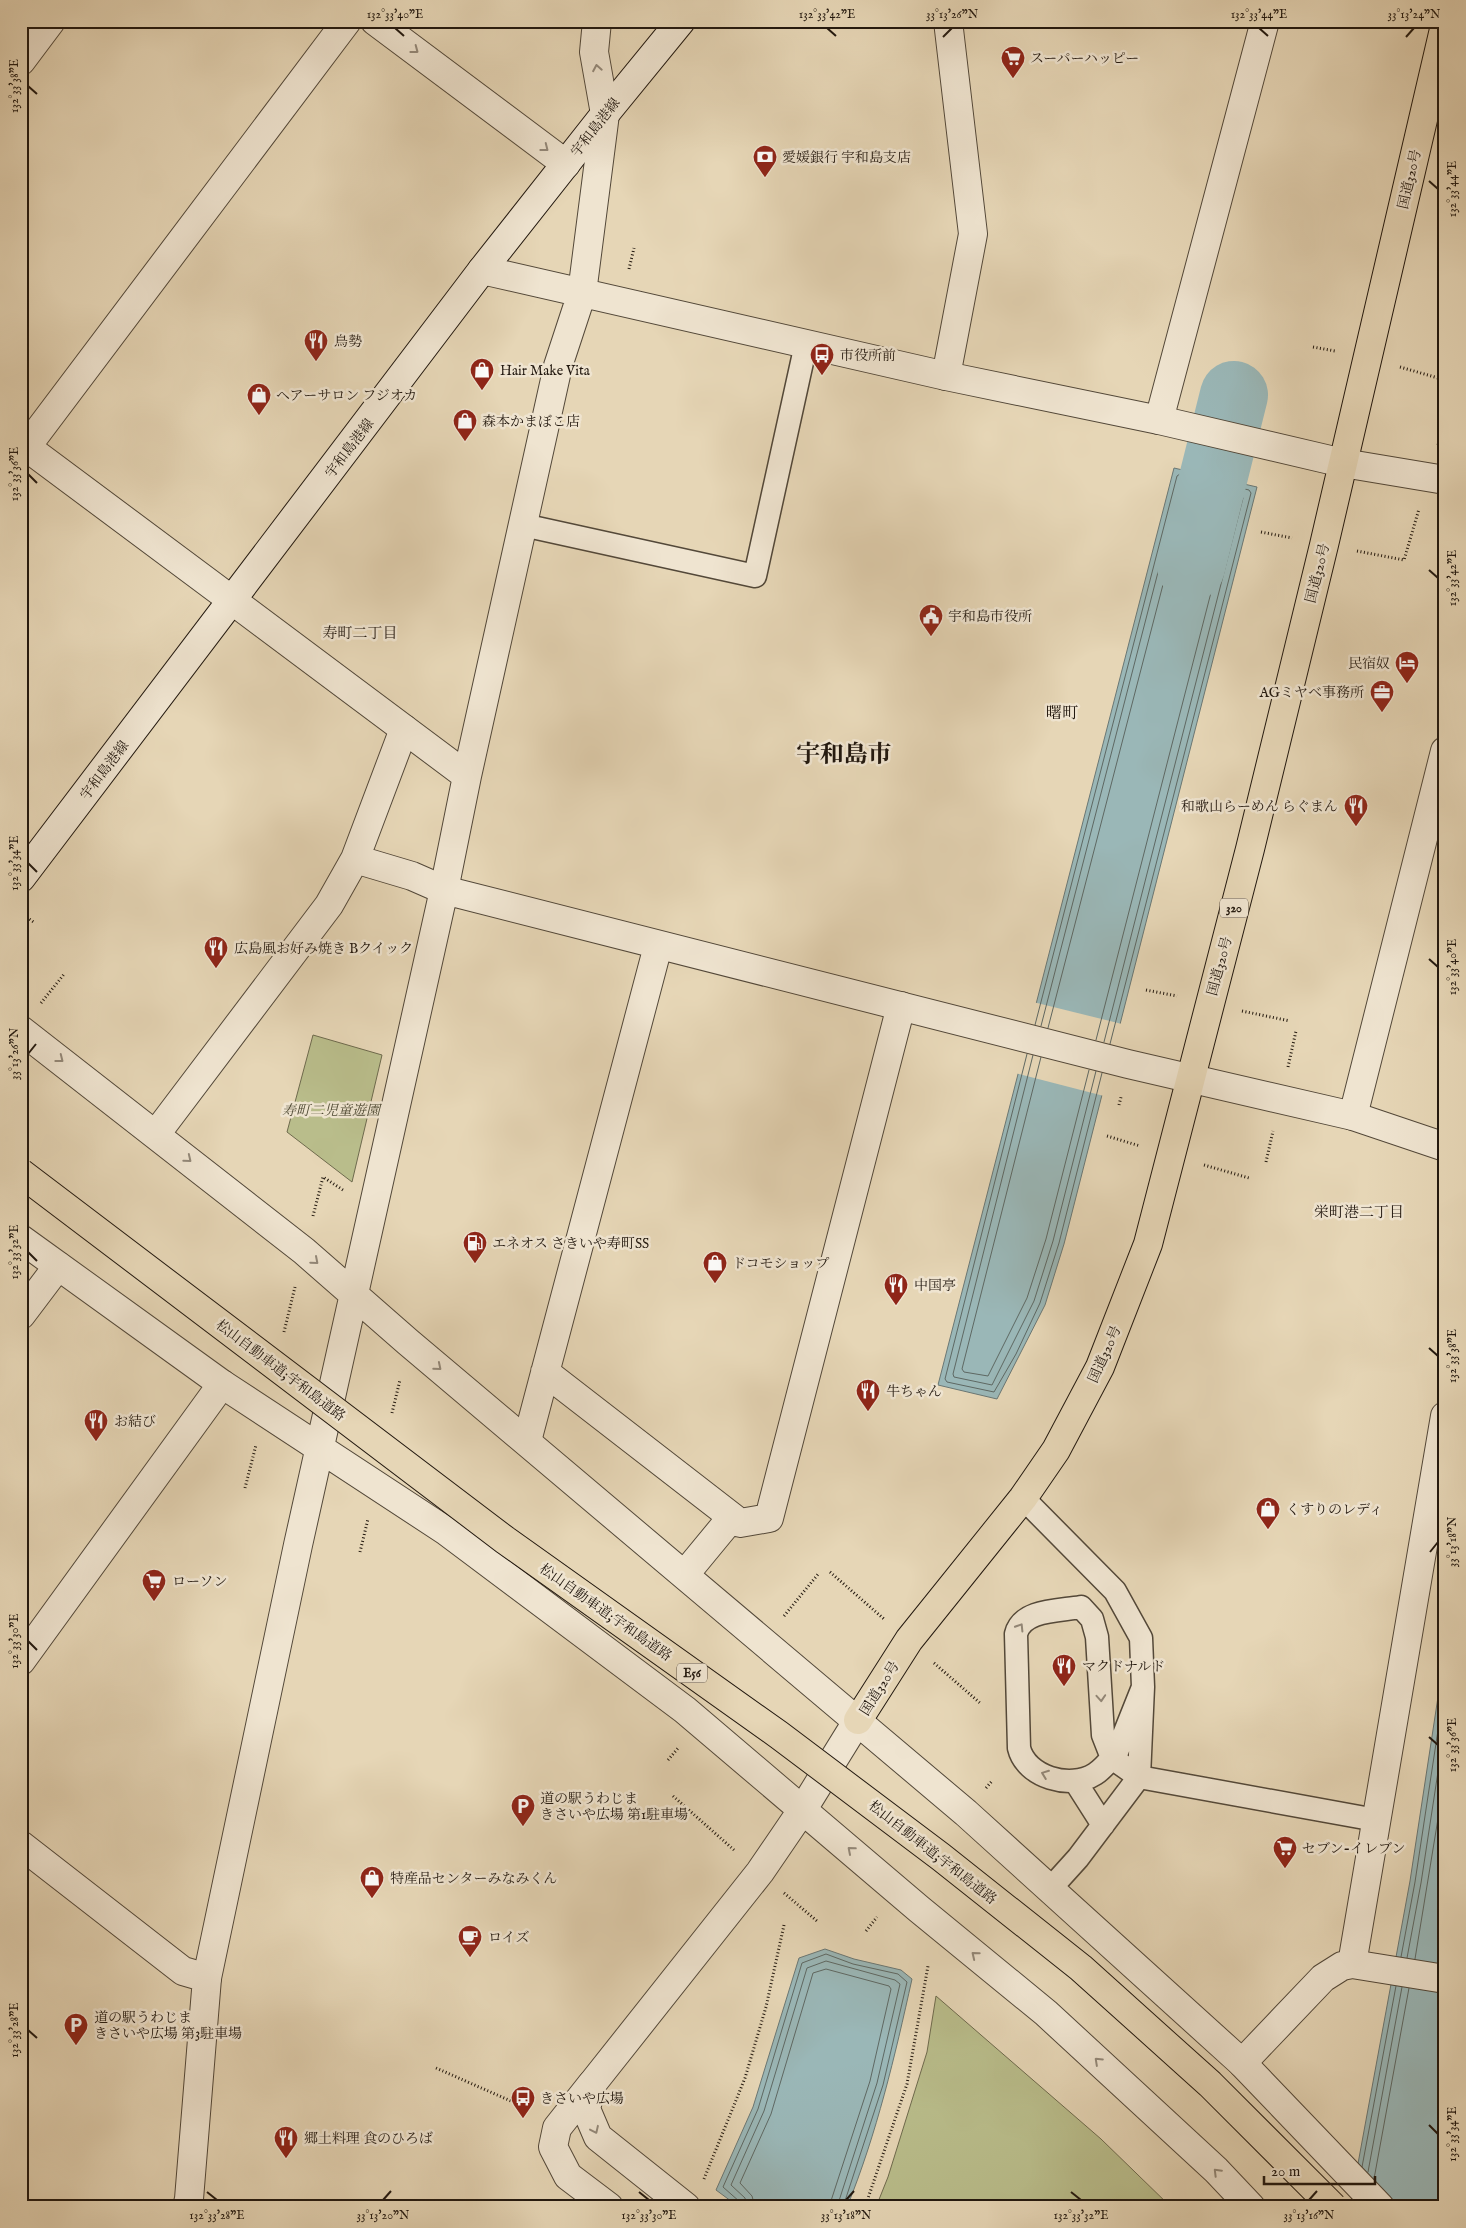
<svg xmlns="http://www.w3.org/2000/svg" width="1466" height="2228" font-family="'IM FELL English','Noto Serif JP',serif">
<style>
.green{fill:#b9bd8b;stroke:#6e6a4d}
.water{fill:#9ab7b7;stroke:#6a7774}
.pier{fill:#e6d6b6}
.lines{fill:none;stroke-linecap:round;stroke-linejoin:round}
.shore{stroke:#5e6863;stroke-width:1}
.river{stroke:#9ab7b7;stroke-width:68}
.service-casing{stroke:#534839;stroke-width:25}
.minor-casing{stroke:#534839;stroke-width:30}
.tertiary-casing{stroke:#534839;stroke-width:30}
.secondary-casing{stroke:#22180f;stroke-width:30}
.trunk-casing{stroke:#22180f;stroke-width:30}
.path{stroke:#22180f;stroke-width:3;stroke-dasharray:1 2.5;stroke-linecap:butt}
.service{stroke:#efe4d0;stroke-width:22}
.minor{stroke:#efe4d0;stroke-width:28}
.tertiary{stroke:#efe4d0;stroke-width:28}
.secondary{stroke:#efe4d0;stroke-width:28}
.trunk{stroke:#e6d6b6;stroke-width:28}
.motorway-bridge-casing{stroke:#22180f;stroke-width:30;stroke-linecap:butt}
.motorway-bridge{stroke:#e6d6b6;stroke-width:28}
.oneway{stroke:#938879}
.ticks{fill:none;stroke:#22180f;stroke-width:2}
.labels{text-anchor:middle;stroke-width:5;stroke-linejoin:round;paint-order:stroke}
.shield{fill:#efe4d0;stroke:#605549;stroke-width:1}
.shield-label{font-size:12px;font-weight:bold;fill:#22180f}
.poi-label{font-size:14px;fill:#22180f;stroke:#efe4d0;text-anchor:start}
.street-label{font-size:14px;fill:#22180f;stroke:#efe4d0}
.park-label{font-size:14px;font-style:italic;fill:#4f4a34;stroke:#efe4d0}
.neighbourhood-label{font-size:15px;fill:#22180f;stroke:#efe4d0}
.quarter-label{font-size:16px;fill:#22180f;stroke:#efe4d0}
.town-label{font-size:24px;font-weight:bold;fill:#22180f;stroke:#efe4d0}
.neatline{fill:none;stroke:#22180f;stroke-width:2}
.ticks-label{font-size:12px;text-anchor:middle;fill:#22180f}
</style>
<rect width="100%" height="100%" fill="#e6d6b6"/>
<filter id="stains"><feTurbulence type="fractalNoise" baseFrequency=".004" numOctaves="4"/><feColorMatrix values="0 0 0 0 .2 0 0 0 0 .09 0 0 0 0 .02 0 0 0 .5 -.17"/></filter>
<radialGradient id="worn" r=".72"><stop offset=".6" stop-color="#630" stop-opacity="0"/><stop offset="1" stop-color="#630" stop-opacity=".3"/></radialGradient>
<path class="green" d="M313,1035L382,1055L352,1182L287,1132Z
M936,1996L1101,2139L1171,2207H876L888,2177L927,2052Z"/>
<path class="water" d="M1174,468L1257,487L1064,1244L1045,1305L997,1399L938,1385Z
M1445,1651V2207H1350L1410,1881Z
M825,1949L854,1959L901,1970L912,1979C895,2056 877,2133 847,2207H739L716,2190L753,2107L799,1958Z"/>
<path class="pier" d="M1033,1002L1122,1024L1104,1096L1015,1073Z"/>
<g class="lines">
<path class="shore" d="M1035,1025L1177,476L1180,474L1249,490L1251,493L1110,1044
M1041,1026L1181,483L1184,482L1241,495L1243,498L1104,1042
M1048,1028L1187,492L1190,491L1232,500L1234,503L1096,1040
M1027,1054L945,1379L947,1382L994,1392L1016,1354L1040,1303L1059,1243L1102,1073
M1033,1055L953,1374L954,1377L992,1385L1034,1301L1053,1241L1096,1071
M1041,1057L962,1369L964,1372L988,1376L1027,1298L1046,1239L1089,1070
M1401,1957L1415,1882L1445,1684
M1407,1958L1421,1883L1445,1726
M1415,1959L1445,1776
M1362,2167L1396,1986
M1368,2172L1402,1987
M1374,2179L1409,1988
M741,2207L740,2202L723,2187L758,2109L802,1963L826,1954L853,1964L898,1974L907,1982L883,2085L843,2207
M747,2207L745,2198L731,2185L764,2111L807,1968L826,1961L895,1980L900,1984L877,2083L837,2207
M755,2207L752,2196L740,2183L771,2114L813,1973L826,1969L889,1986L891,1989L870,2081L829,2207"/>
<path class="river" d="M1191,567L1234,395"/>
<defs>
<path id="service" d="M523,525L755,576L806,344
M1023,1498L1115,1591L1141,1638L1143,1687L1139,1777L1078,1858L1050,1889
M1143,1687L1117,1752C1111,1759 1103,1769 1095,1774C1070,1790 1026,1777 1019,1748L1016,1634C1022,1609 1060,1611 1081,1607L1092,1619L1097,1637L1103,1735L1112,1758L1139,1777L1376,1820
M1075,1781L1103,1825"/>
<path id="minor" d="M375,21L566,164
M597,21L594,52L605,114
M21,61L51,21
M946,376L973,234L948,21
M1159,420L1265,21
M21,443L233,601
M21,454L347,21
M355,859L412,876L444,890
M1353,1116L1445,751
M156,1134L329,905L355,859L404,729
M21,1315L58,1266
M545,1372L740,1523L769,1518L901,1006
M527,1441L658,946
M685,1574L732,1517
M21,1661L222,1384
M21,1845L183,1971L207,1978L189,2199L187,2207
M1352,1964L1445,1416
M1242,2063L1323,1978L1342,1966L1352,1964L1445,1979
M592,2084L586,2109L598,2137L686,2207
M591,2085L557,2128L553,2147L568,2176L609,2207"/>
<path id="tertiary" d="M482,270L946,376L1159,420L1343,463L1445,480
M233,601L467,776
M444,890L1128,1064L1353,1116L1445,1147
M21,1030L304,1251L408,1342L966,1813L1242,2063L1380,2207
M21,1239L222,1384L446,1531L685,1710L919,1909L1046,2013L1216,2170L1251,2207
M207,1978L298,1545L444,890L467,776L558,366L582,293L605,114
M592,2084L760,1872L803,1809L858,1720"/>
<path id="secondary" d="M21,878L482,270L605,114L681,21"/>
<path id="trunk" d="M858,1720L909,1640L1023,1498L1056,1450L1100,1367L1148,1244L1250,849L1324,545L1445,25"/>
</defs>
<use href="#service" class="service-casing"/>
<use href="#minor" class="minor-casing"/>
<use href="#tertiary" class="tertiary-casing"/>
<use href="#secondary" class="secondary-casing"/>
<use href="#trunk" class="trunk-casing"/>
<path class="path" d="M629,269L634,248
M1313,347L1335,351
M1400,367L1445,380
M1438,445L1445,420
M1261,532L1292,538
M1357,551L1404,560L1419,509
M21,913L35,923
M1146,990L1177,996
M41,1003L65,973
M1242,1011L1290,1021
M1288,1067L1296,1031
M1119,1105L1121,1097
M1107,1136L1140,1146
M1266,1162L1273,1131
M1204,1165L1249,1178
M313,1216L323,1177L343,1190
M284,1332L295,1287
M392,1413L400,1380
M245,1488L256,1445
M360,1552L368,1519
M830,1572L884,1619
M784,1616L819,1573
M934,1663L980,1703
M668,1760L679,1747
M986,1788L992,1781
M673,1796L734,1850
M784,1893L817,1921
M866,1931L877,1917
M436,2068L529,2109
M704,2179L745,2078L766,2007L784,1925
M865,2207L907,2084L928,1966"/>
<use href="#service" class="service"/>
<use href="#minor" class="minor"/>
<use href="#tertiary" class="tertiary"/>
<use href="#secondary" class="secondary"/>
<use href="#trunk" class="trunk"/>
<defs>
<path id="motorway-bridge" d="M21,1173L505,1540L779,1735L941,1857L1081,1968L1210,2084L1333,2207"/>
</defs>
<use href="#motorway-bridge" class="motorway-bridge-casing"/>
<use href="#motorway-bridge" class="motorway-bridge"/>
</g>
<defs><path id="oneway-chevron" d="M-2-3.5L2.5 0L-2 3.5" fill="none" stroke-width="1.6" stroke-linecap="round" stroke-linejoin="round" transform="scale(1.25)"/></defs>
<g class="oneway">
<use href="#oneway-chevron" transform="translate(415 50) rotate(37)"/>
<use href="#oneway-chevron" transform="translate(597 68) rotate(-100)"/>
<use href="#oneway-chevron" transform="translate(545 148) rotate(38)"/>
<use href="#oneway-chevron" transform="translate(60 1059) rotate(38)"/>
<use href="#oneway-chevron" transform="translate(188 1159) rotate(39)"/>
<use href="#oneway-chevron" transform="translate(315 1261) rotate(41)"/>
<use href="#oneway-chevron" transform="translate(438 1367) rotate(40)"/>
<use href="#oneway-chevron" transform="translate(1020 1627) rotate(-58)"/>
<use href="#oneway-chevron" transform="translate(1101 1698) rotate(86)"/>
<use href="#oneway-chevron" transform="translate(1045 1774) rotate(-159)"/>
<use href="#oneway-chevron" transform="translate(851 1850) rotate(-139)"/>
<use href="#oneway-chevron" transform="translate(975 1955) rotate(-141)"/>
<use href="#oneway-chevron" transform="translate(1098 2061) rotate(-137)"/>
<use href="#oneway-chevron" transform="translate(595 2130) rotate(65)"/>
<use href="#oneway-chevron" transform="translate(1217 2172) rotate(-135)"/>
</g>
<path class="ticks" d="M395,28L404,36M827,28L836,36M1259,28L1268,36M943,37L952,28M1406,37L1414,28M28,86L37,94M1429,181L1438,189M28,474L37,483M1429,570L1438,578M28,863L37,872M1429,959L1438,967M28,1054L36,1044M28,1252L37,1261M1429,1348L1438,1356M1430,1552L1438,1542M28,1641L37,1650M1429,1737L1438,1745M28,2030L37,2038M1429,2125L1438,2134M207,2192L217,2200M639,2192L649,2200M1071,2192L1081,2200M383,2200L391,2191M846,2200L854,2191M1309,2200L1317,2191"/>
<defs>
<symbol id="supermarket-pin" viewBox="-11 -11 22 30"><path d="M0 17L-7.5 6A9.5 9.5 0 1 1 7.5 6Z" fill="#8f2418" stroke="#efe4d0"/><path d="M-6-5.5h2.5l.6 2H6L4.5 2H-2.5L-4.4-4H-6ZM-1.5 3.2a1.3 1.3 0 1 0 .1 0ZM3 3.2a1.3 1.3 0 1 0 .1 0Z" fill="#fff"/></symbol>
<symbol id="bank-pin" viewBox="-11 -11 22 30"><path d="M0 17L-7.5 6A9.5 9.5 0 1 1 7.5 6Z" fill="#8f2418" stroke="#efe4d0"/><path d="M-6-4H6V4H-6ZM0-2.3a2.3 2.3 0 1 0 0 4.6a2.3 2.3 0 1 0 0-4.6Z" fill="#fff"/></symbol>
<symbol id="restaurant-pin" viewBox="-11 -11 22 30"><path d="M0 17L-7.5 6A9.5 9.5 0 1 1 7.5 6Z" fill="#8f2418" stroke="#efe4d0"/><path d="M-5-6h1v4h1v-4h1v4h1v-4h1v5L-1.5 .5V6h-2V.5L-5-1ZM5-6V6H3V1.5H1.5Q1.5-4 5-6Z" fill="#fff"/></symbol>
<symbol id="bus-pin" viewBox="-11 -11 22 30"><path d="M0 17L-7.5 6A9.5 9.5 0 1 1 7.5 6Z" fill="#8f2418" stroke="#efe4d0"/><path d="M-5-6H5V4H4V6H2V4H-2V6H-4V4H-5ZM-3.5-4V0h7V-4ZM-3.5 1.2v1.5H-2V1.2ZM2 1.2v1.5H3.5V1.2Z" fill="#fff"/></symbol>
<symbol id="shop-pin" viewBox="-11 -11 22 30"><path d="M0 17L-7.5 6A9.5 9.5 0 1 1 7.5 6Z" fill="#8f2418" stroke="#efe4d0"/><path d="M-5-2.5h2.3a2.7 3.5 0 0 1 5.4 0H5L5.5 6h-11ZM-1.5-2.5h3a1.5 2.3 0 0 0-3 0Z" fill="#fff"/></symbol>
<symbol id="civic-pin" viewBox="-11 -11 22 30"><path d="M0 17L-7.5 6A9.5 9.5 0 1 1 7.5 6Z" fill="#8f2418" stroke="#efe4d0"/><path d="M-.6-6.5H3V-4.5H.6V-3L4-1V1h2V6H-6V1h2V-1L-.6-3ZM-1.2 2.5V6h2.4V2.5Z" fill="#fff"/></symbol>
<symbol id="hotel-pin" viewBox="-11 -11 22 30"><path d="M0 17L-7.5 6A9.5 9.5 0 1 1 7.5 6Z" fill="#8f2418" stroke="#efe4d0"/><path d="M-6-4.5h1.5V1H6V5H4.5V3h-9V5H-6ZM-4 0a1.8 1.8 0 1 1 3.6 0ZM.5 0V-2.5h3Q6-2.5 6 0Z" fill="#fff"/></symbol>
<symbol id="office-pin" viewBox="-11 -11 22 30"><path d="M0 17L-7.5 6A9.5 9.5 0 1 1 7.5 6Z" fill="#8f2418" stroke="#efe4d0"/><path d="M-6-3h4V-5.5h4V-3h4V5H-6ZM-1-4.5V-3h2v-1.5ZM-6 0V1H6V0Z" fill="#fff"/></symbol>
<symbol id="fuel-pin" viewBox="-11 -11 22 30"><path d="M0 17L-7.5 6A9.5 9.5 0 1 1 7.5 6Z" fill="#8f2418" stroke="#efe4d0"/><path d="M-5.5-6h7V0h2V4h1.3V-2.5L3-4.5l.8-.8L6-3V5H2.5V1h-1V6h-7ZM-4.2-4.7v3.2H.2V-4.7Z" fill="#fff"/></symbol>
<symbol id="parking-pin" viewBox="-11 -11 22 30"><path d="M0 17L-7.5 6A9.5 9.5 0 1 1 7.5 6Z" fill="#8f2418" stroke="#efe4d0"/><path d="M-3.5-5.5H1a3.5 3.5 0 0 1 0 7H-1V5.5H-3.5ZM-1-3.4V-.6H.8a1.4 1.4 0 0 0 0-2.8Z" fill="#fff"/></symbol>
<symbol id="cafe-pin" viewBox="-11 -11 22 30"><path d="M0 17L-7.5 6A9.5 9.5 0 1 1 7.5 6Z" fill="#8f2418" stroke="#efe4d0"/><path d="M-5.5-4.5H6V0H3Q3 3.5 0 3.5H-2.5Q-5.5 3.5-5.5 0ZM3-3.2v2h1.7v-2ZM-6 4.5H4V6H-6Z" fill="#fff"/></symbol>
</defs>
<g fill-rule="evenodd">
<use href="#supermarket-pin" x="999" y="44" width="28" height="38"/>
<use href="#bank-pin" x="751" y="143" width="28" height="38"/>
<use href="#restaurant-pin" x="302" y="327" width="28" height="38"/>
<use href="#bus-pin" x="808" y="341" width="28" height="38"/>
<use href="#shop-pin" x="468" y="356" width="28" height="38"/>
<use href="#shop-pin" x="245" y="381" width="28" height="38"/>
<use href="#shop-pin" x="451" y="407" width="28" height="38"/>
<use href="#civic-pin" x="917" y="602" width="28" height="38"/>
<use href="#hotel-pin" x="1393" y="649" width="28" height="38"/>
<use href="#office-pin" x="1368" y="678" width="28" height="38"/>
<use href="#restaurant-pin" x="1342" y="792" width="28" height="38"/>
<use href="#restaurant-pin" x="202" y="934" width="28" height="38"/>
<use href="#fuel-pin" x="461" y="1229" width="28" height="38"/>
<use href="#shop-pin" x="701" y="1249" width="28" height="38"/>
<use href="#restaurant-pin" x="882" y="1271" width="28" height="38"/>
<use href="#restaurant-pin" x="854" y="1377" width="28" height="38"/>
<use href="#restaurant-pin" x="82" y="1407" width="28" height="38"/>
<use href="#shop-pin" x="1254" y="1495" width="28" height="38"/>
<use href="#supermarket-pin" x="140" y="1567" width="28" height="38"/>
<use href="#restaurant-pin" x="1050" y="1652" width="28" height="38"/>
<use href="#parking-pin" x="509" y="1792" width="28" height="38"/>
<use href="#supermarket-pin" x="1271" y="1834" width="28" height="38"/>
<use href="#shop-pin" x="358" y="1864" width="28" height="38"/>
<use href="#cafe-pin" x="456" y="1923" width="28" height="38"/>
<use href="#parking-pin" x="62" y="2011" width="28" height="38"/>
<use href="#bus-pin" x="509" y="2084" width="28" height="38"/>
<use href="#restaurant-pin" x="272" y="2124" width="28" height="38"/>
</g>
<g class="labels">
<g class="shield">
<rect x="1220" y="898.5" width="28" height="19" rx="4"/>
<rect x="677" y="1663.5" width="30" height="19" rx="4"/>
</g>
<g class="shield-label">
<text x="1234" y="912">320</text>
<text x="692" y="1677">E56</text>
</g>
<g class="poi-label">
<text x="1030" y="63">スーパーハッピー</text>
<text x="782" y="162">愛媛銀行 宇和島支店</text>
<text x="334" y="346">鳥勢</text>
<text x="840" y="360">市役所前</text>
<text x="500" y="375">Hair Make Vita</text>
<text x="276" y="400">ヘアーサロン フジオカ</text>
<text x="482" y="426">森本かまぼこ店</text>
<text x="948" y="621">宇和島市役所</text>
<text x="1390" y="668" text-anchor="end">民宿奴</text>
<text x="1364" y="697" text-anchor="end">AGミヤベ事務所</text>
<text x="1338" y="811" text-anchor="end">和歌山らーめん らぐまん</text>
<text x="234" y="953">広島風お好み焼き Bクイック</text>
<text x="492" y="1248">エネオス さきいや寿町SS</text>
<text x="732" y="1268">ドコモショップ</text>
<text x="914" y="1290">中国亭</text>
<text x="886" y="1396">牛ちゃん</text>
<text x="114" y="1426">お結び</text>
<text x="1286" y="1514">くすりのレディ</text>
<text x="172" y="1586">ローソン</text>
<text x="1082" y="1671">マクドナルド</text>
<text x="540" y="1803">道の駅うわじま<tspan x="540" dy="16">きさいや広場 第1駐車場</tspan></text>
<text x="1302" y="1853">セブン-イレブン</text>
<text x="390" y="1883">特産品センターみなみくん</text>
<text x="488" y="1942">ロイズ</text>
<text x="94" y="2022">道の駅うわじま<tspan x="94" dy="16">きさいや広場 第3駐車場</tspan></text>
<text x="540" y="2103">きさいや広場</text>
<text x="304" y="2143">郷土料理 食のひろば</text>
</g>
<g class="street-label">
<text transform="translate(595 127) rotate(-52)" y="5">宇和島港線</text>
<text transform="translate(1409 179) rotate(-77)" y="5">国道320号</text>
<text transform="translate(349 448) rotate(-53)" y="5">宇和島港線</text>
<text transform="translate(1317 573) rotate(-76)" y="5">国道320号</text>
<text transform="translate(104 770) rotate(-53)" y="5">宇和島港線</text>
<text transform="translate(1219 966) rotate(-75)" y="5">国道320号</text>
<text transform="translate(1104 1354) rotate(-66)" y="5">国道320号</text>
<text transform="translate(281 1370) rotate(37)" y="5">松山自動車道;宇和島道路</text>
<text transform="translate(606 1612) rotate(35)" y="5">松山自動車道;宇和島道路</text>
<text transform="translate(879 1688) rotate(-58)" y="5">国道320号</text>
<text transform="translate(933 1852) rotate(38)" y="5">松山自動車道;宇和島道路</text>
</g>
<g class="park-label">
<text x="331" y="1115">寿町二児童遊園</text>
</g>
<g class="neighbourhood-label">
<text x="360" y="638">寿町二丁目</text>
<text x="1359" y="1217">栄町港二丁目</text>
</g>
<g class="quarter-label">
<text x="1062" y="718">曙町</text>
</g>
<g class="town-label">
<text x="844" y="762">宇和島市</text>
</g>
</g>
<rect width="1466" height="2228" fill="none" stroke="#e6d6b6" stroke-width="55"/>
<path d="M1264 2176v8h111v-8" fill="none" stroke="#22180f" stroke-width="2.5"/>
<text x="1271" y="2176" font-size="15" fill="#22180f" stroke="#efe4d0" stroke-width="4" paint-order="stroke">20 m</text>
<rect x="28" y="28" width="1410" height="2172" class="neatline"/>
<g class="ticks-label">
<text x="395" y="18">132°33'40"E</text>
<text x="827" y="18">132°33'42"E</text>
<text x="952" y="18">33°13'26"N</text>
<text x="1259" y="18">132°33'44"E</text>
<text x="1414" y="18">33°13'24"N</text>
<text transform="translate(14 86) rotate(-90)" y="4">132°33'38"E</text>
<text transform="translate(1452 189) rotate(-90)" y="4">132°33'44"E</text>
<text transform="translate(14 474) rotate(-90)" y="4">132°33'36"E</text>
<text transform="translate(1452 578) rotate(-90)" y="4">132°33'42"E</text>
<text transform="translate(14 863) rotate(-90)" y="4">132°33'34"E</text>
<text transform="translate(1452 967) rotate(-90)" y="4">132°33'40"E</text>
<text transform="translate(14 1054) rotate(-90)" y="4">33°13'26"N</text>
<text transform="translate(14 1252) rotate(-90)" y="4">132°33'32"E</text>
<text transform="translate(1452 1356) rotate(-90)" y="4">132°33'38"E</text>
<text transform="translate(1452 1542) rotate(-90)" y="4">33°13'18"N</text>
<text transform="translate(14 1641) rotate(-90)" y="4">132°33'30"E</text>
<text transform="translate(1452 1745) rotate(-90)" y="4">132°33'36"E</text>
<text transform="translate(14 2030) rotate(-90)" y="4">132°33'28"E</text>
<text transform="translate(1452 2134) rotate(-90)" y="4">132°33'34"E</text>
<text x="217" y="2219">132°33'28"E</text>
<text x="383" y="2219">33°13'20"N</text>
<text x="649" y="2219">132°33'30"E</text>
<text x="846" y="2219">33°13'18"N</text>
<text x="1081" y="2219">132°33'32"E</text>
<text x="1309" y="2219">33°13'16"N</text>
</g>
<rect width="100%" height="100%" filter="url(#stains)"/>
<rect width="100%" height="100%" fill="url(#worn)"/>
</svg>
